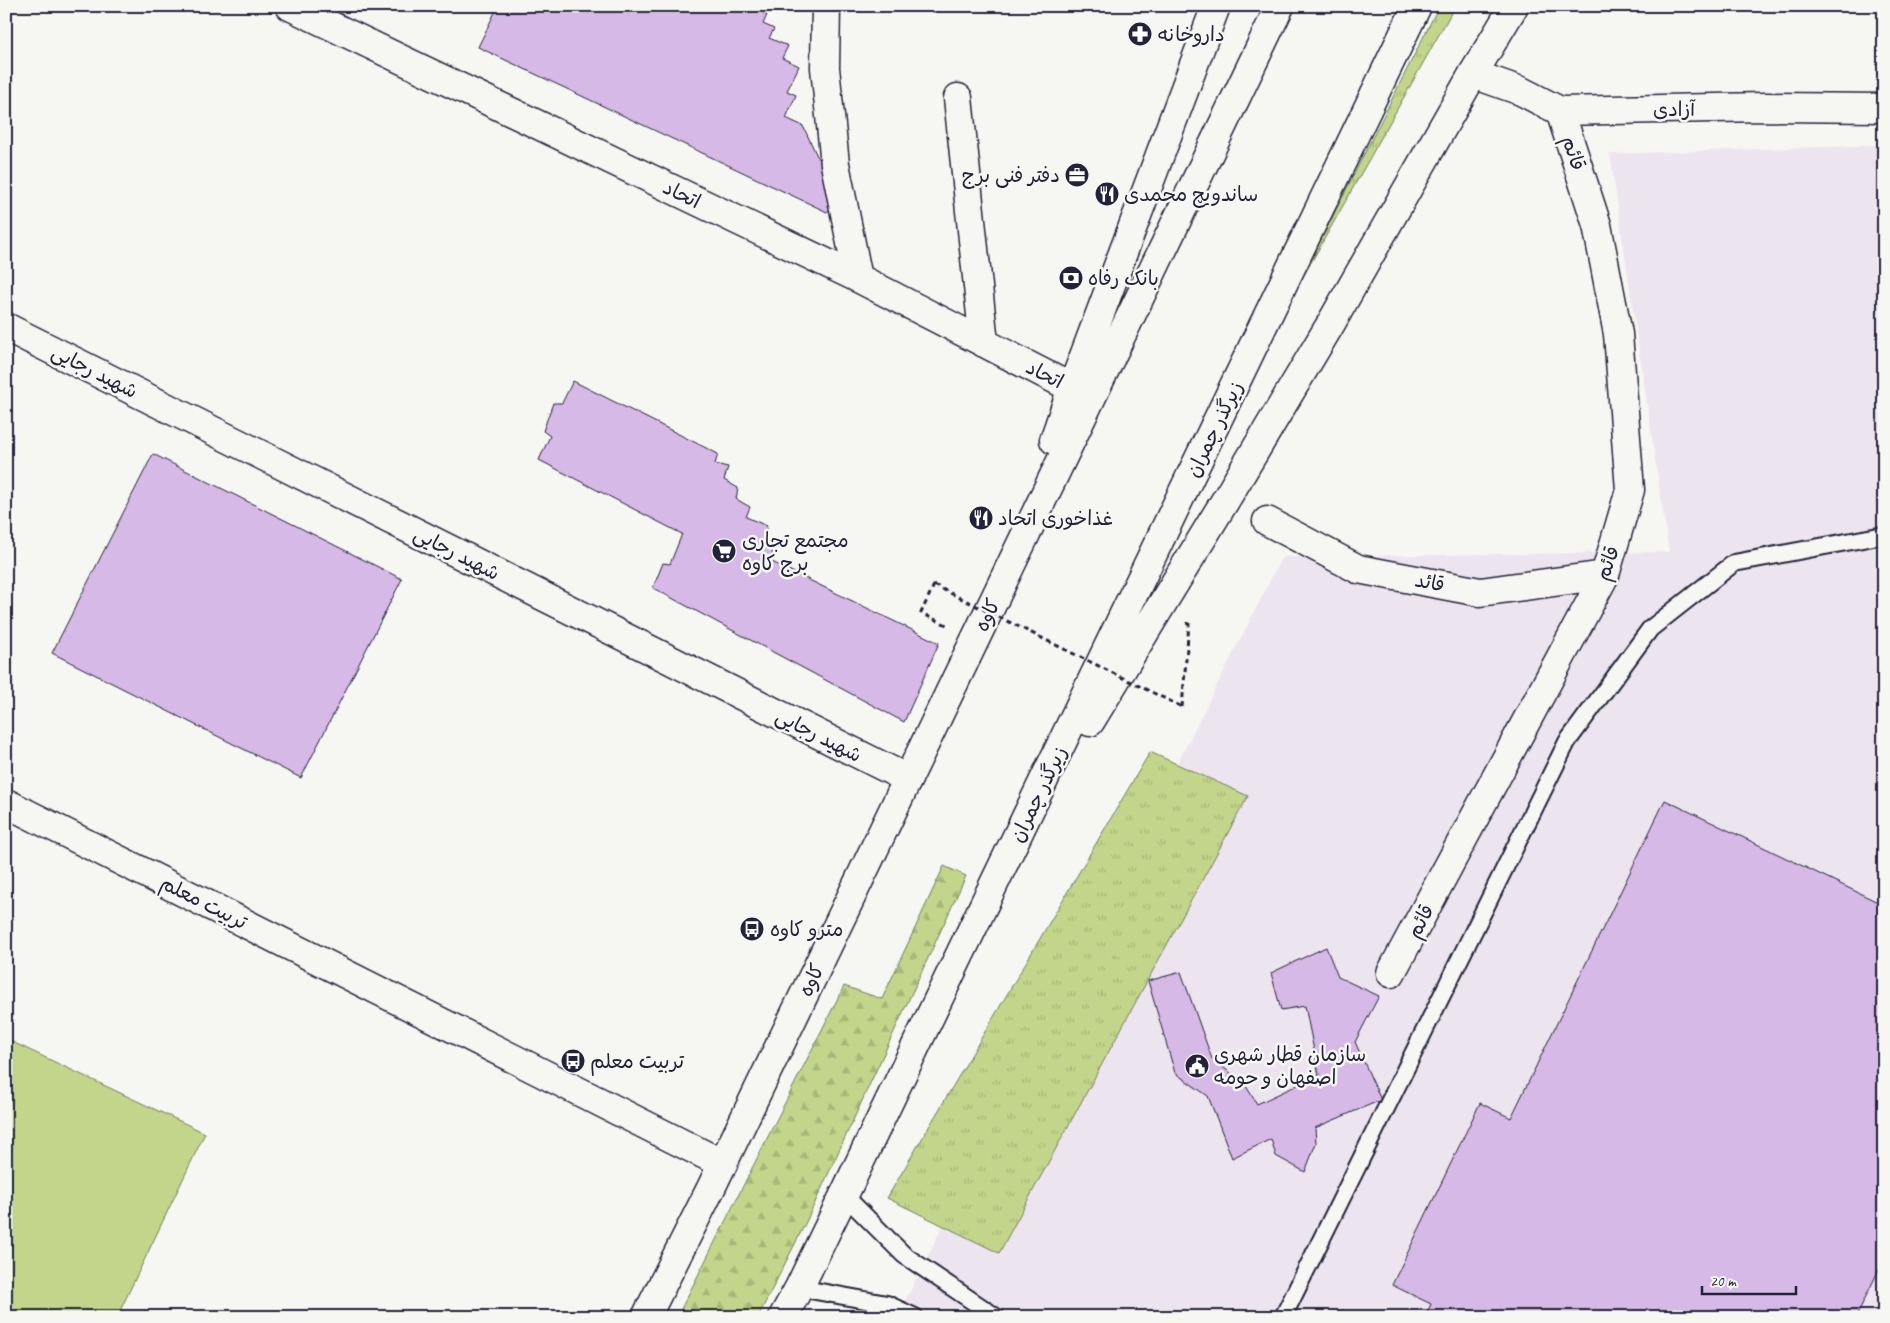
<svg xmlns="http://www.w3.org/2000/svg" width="1890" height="1323" font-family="Caveat,'Playpen Sans Arabic',sans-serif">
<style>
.built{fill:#ece4ee}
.grass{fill:url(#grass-tufts);stroke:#727c62}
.forest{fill:url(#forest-firs);stroke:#727c62}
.pitch{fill:#c2d58a;stroke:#727c62}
.building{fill:#d6b9e6;stroke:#22223b}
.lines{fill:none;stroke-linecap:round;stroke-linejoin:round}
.lane-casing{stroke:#22223b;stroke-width:20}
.street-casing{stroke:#22223b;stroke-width:31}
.secondary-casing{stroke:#22223b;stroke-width:31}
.primary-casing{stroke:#22223b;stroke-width:31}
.path{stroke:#22223b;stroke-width:3;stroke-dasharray:5 4;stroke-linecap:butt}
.lane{stroke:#f6f6f2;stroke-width:16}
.street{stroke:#f6f6f2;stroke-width:28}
.secondary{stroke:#f6f6f2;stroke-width:28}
.primary{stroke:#f6f6f2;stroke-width:28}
.path-bridge{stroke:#22223b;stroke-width:3;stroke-dasharray:5 4;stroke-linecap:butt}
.labels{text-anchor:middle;stroke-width:5;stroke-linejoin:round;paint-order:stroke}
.poi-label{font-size:20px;fill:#22223b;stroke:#f6f6f2;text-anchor:start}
.street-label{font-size:20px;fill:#22223b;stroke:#f6f6f2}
</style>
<defs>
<pattern id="grass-tufts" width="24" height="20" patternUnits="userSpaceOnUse" patternTransform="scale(1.25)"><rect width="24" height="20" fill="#c2d58a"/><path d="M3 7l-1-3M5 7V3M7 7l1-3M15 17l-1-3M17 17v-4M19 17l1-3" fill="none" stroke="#a6b778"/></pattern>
<pattern id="forest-firs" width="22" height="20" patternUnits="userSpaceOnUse" patternTransform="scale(1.25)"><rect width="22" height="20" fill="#c2d58a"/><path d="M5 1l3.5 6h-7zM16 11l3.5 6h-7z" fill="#a6b778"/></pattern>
</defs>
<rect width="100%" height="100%" fill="#f6f6f2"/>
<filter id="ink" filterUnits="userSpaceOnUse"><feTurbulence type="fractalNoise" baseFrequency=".02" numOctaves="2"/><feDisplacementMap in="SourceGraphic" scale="10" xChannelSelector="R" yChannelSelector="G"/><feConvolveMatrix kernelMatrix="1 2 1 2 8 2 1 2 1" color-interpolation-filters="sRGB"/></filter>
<g filter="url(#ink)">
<path class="built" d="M1884,145V1317H897L1282,557L1669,552L1610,154Z"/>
<path class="grass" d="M1439,6H1455L1294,293Z
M1150,752L1248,796L999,1253L887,1198Z"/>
<path class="forest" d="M944,866L966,876L806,1222L758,1317H677L844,986L882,999Z"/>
<path class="pitch" d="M6,1039L205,1133L117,1317H6Z"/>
<path class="building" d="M498,6H750L767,15L763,24L774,29L769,38L788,46L782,58L799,66L787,91L796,95L786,118L803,126L835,194L834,206L827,212L478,47Z
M573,381L718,454L715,464L728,467L724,480L738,488L736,499L750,507L746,517L767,526L763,539L776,541L770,561L939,643L904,722L653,588L663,563L670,564L682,534L539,460L550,436L543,431L553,403H562Z
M153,454L402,579L301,778L52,653Z
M1665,800L1884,905V1259L1856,1317H1425L1431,1304L1392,1285L1480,1103L1511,1118Z
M1326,947L1338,977L1379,996L1355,1042L1381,1100L1315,1128L1316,1143L1305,1172L1276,1156L1271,1139L1232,1158L1208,1096L1175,1073L1148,981L1181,972L1212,1059L1244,1083L1257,1104L1319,1075L1305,1006L1281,1010L1271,973Z"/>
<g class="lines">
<defs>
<path id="lane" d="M844,1195L904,1255L996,1317
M799,1288L887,1304L915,1317
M1283,1317L1567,742L1650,629L1734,563L1884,535"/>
<path id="street" d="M290,6L858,278L1072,388
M826,6L825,68L835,164L858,278
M1473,74L1521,91L1560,111L1765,107L1884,108
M958,98L984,343
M6,327L908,779
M1267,521L1358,569L1480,592L1605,575
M1391,973L1605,575L1630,490L1618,334L1597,225L1560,111"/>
<path id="secondary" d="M6,803L723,1164"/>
<path id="primary" d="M1054,440L1072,388L1216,6
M1090,722L1228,496L1330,325L1473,74L1514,6
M646,1317L711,1188L1280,6
M783,1317L799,1288L844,1195L1417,6"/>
</defs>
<use href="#lane" class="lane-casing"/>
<use href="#street" class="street-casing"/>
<use href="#secondary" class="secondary-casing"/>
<use href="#primary" class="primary-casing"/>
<path class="path" d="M934,585L921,613L949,626
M1182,707L1189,624L1186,623"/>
<use href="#lane" class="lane"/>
<use href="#street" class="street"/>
<use href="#secondary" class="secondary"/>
<use href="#primary" class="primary"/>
<path class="path-bridge" d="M934,585L1182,707"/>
</g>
</g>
<defs>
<symbol id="pharmacy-disc" viewBox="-11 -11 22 22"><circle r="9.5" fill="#22223b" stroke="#f6f6f2"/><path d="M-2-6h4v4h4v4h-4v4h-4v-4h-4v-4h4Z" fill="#fff"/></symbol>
<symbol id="office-disc" viewBox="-11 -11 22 22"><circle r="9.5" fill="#22223b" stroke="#f6f6f2"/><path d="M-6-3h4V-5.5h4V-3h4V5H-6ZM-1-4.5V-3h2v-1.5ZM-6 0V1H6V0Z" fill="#fff"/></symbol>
<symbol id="restaurant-disc" viewBox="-11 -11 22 22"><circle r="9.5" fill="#22223b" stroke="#f6f6f2"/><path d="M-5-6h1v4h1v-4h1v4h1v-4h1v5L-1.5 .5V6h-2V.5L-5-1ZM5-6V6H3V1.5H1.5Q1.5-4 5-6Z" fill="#fff"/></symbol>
<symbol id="bank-disc" viewBox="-11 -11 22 22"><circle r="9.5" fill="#22223b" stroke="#f6f6f2"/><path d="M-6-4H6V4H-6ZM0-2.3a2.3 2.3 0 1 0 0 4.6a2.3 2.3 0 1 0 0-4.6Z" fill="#fff"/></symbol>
<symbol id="supermarket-disc" viewBox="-11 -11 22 22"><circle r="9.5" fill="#22223b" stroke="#f6f6f2"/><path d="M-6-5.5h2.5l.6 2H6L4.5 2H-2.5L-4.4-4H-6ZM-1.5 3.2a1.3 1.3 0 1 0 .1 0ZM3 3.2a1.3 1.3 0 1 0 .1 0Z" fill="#fff"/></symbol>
<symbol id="bus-disc" viewBox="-11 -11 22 22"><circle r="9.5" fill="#22223b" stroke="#f6f6f2"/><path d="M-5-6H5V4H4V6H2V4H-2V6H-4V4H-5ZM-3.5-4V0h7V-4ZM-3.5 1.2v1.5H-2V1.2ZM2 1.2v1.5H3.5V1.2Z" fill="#fff"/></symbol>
<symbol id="civic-disc" viewBox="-11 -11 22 22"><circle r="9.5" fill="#22223b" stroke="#f6f6f2"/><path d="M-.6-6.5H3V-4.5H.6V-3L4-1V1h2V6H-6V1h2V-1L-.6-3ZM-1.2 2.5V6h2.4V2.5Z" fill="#fff"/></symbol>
</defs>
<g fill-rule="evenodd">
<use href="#pharmacy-disc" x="1126" y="20" width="28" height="28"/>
<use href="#office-disc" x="1063" y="161" width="28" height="28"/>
<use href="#restaurant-disc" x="1093" y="180" width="28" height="28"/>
<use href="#bank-disc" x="1057" y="264" width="28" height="28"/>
<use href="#restaurant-disc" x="967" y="504" width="28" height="28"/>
<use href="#supermarket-disc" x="710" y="537" width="28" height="28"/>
<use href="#bus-disc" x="738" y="915" width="28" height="28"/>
<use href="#bus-disc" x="559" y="1047" width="28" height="28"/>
<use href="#civic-disc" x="1183" y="1052" width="28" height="28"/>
</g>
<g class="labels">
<g class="poi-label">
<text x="1158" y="41">داروخانه</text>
<text x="1060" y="182" text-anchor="end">دفتر فنی برج</text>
<text x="1124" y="201">ساندویچ محمدی</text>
<text x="1088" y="285">بانک رفاه</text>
<text x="998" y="525">غذاخوری اتحاد</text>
<text x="742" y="547">مجتمع تجاری<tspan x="742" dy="23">برج کاوه</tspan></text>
<text x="770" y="936">مترو کاوه</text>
<text x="1214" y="1061">سازمان قطار شهری<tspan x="1214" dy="23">اصفهان و حومه</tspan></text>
<text x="590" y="1068">تربیت معلم</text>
</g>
<g class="street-label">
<text transform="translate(1674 109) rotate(-1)" y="7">آزادی</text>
<text transform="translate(1574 153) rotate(72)" y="7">قائم</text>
<text transform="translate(682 194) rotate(26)" y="7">اتحاد</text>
<text transform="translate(95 371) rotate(27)" y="7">شهید رجایی</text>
<text transform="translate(1045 374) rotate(27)" y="7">اتحاد</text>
<text transform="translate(1214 429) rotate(-64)" y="7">زیرگذر چمران</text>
<text transform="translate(457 553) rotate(27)" y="7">شهید رجایی</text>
<text transform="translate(1607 563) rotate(-70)" y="7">قائم</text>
<text transform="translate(1430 582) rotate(11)" y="7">قائد</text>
<text transform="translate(987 615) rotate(-64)" y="7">کاوه</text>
<text transform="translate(819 735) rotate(27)" y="7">شهید رجایی</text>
<text transform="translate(1038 794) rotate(-64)" y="7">زیرگذر چمران</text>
<text transform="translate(204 902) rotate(27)" y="7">تربیت معلم</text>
<text transform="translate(1420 921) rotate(-62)" y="7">قائم</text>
<text transform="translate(811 980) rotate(-64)" y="7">کاوه</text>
</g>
</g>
<rect width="1890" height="1323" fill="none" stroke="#f6f6f2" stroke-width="25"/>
<rect x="12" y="12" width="1865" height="1298" fill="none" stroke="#22223b" stroke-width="2" filter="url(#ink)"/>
<path d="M1702 1286v8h94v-8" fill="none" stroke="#22223b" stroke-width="2.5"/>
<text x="1710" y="1286" font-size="15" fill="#22223b" stroke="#f6f6f2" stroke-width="4" paint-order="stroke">20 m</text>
</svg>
